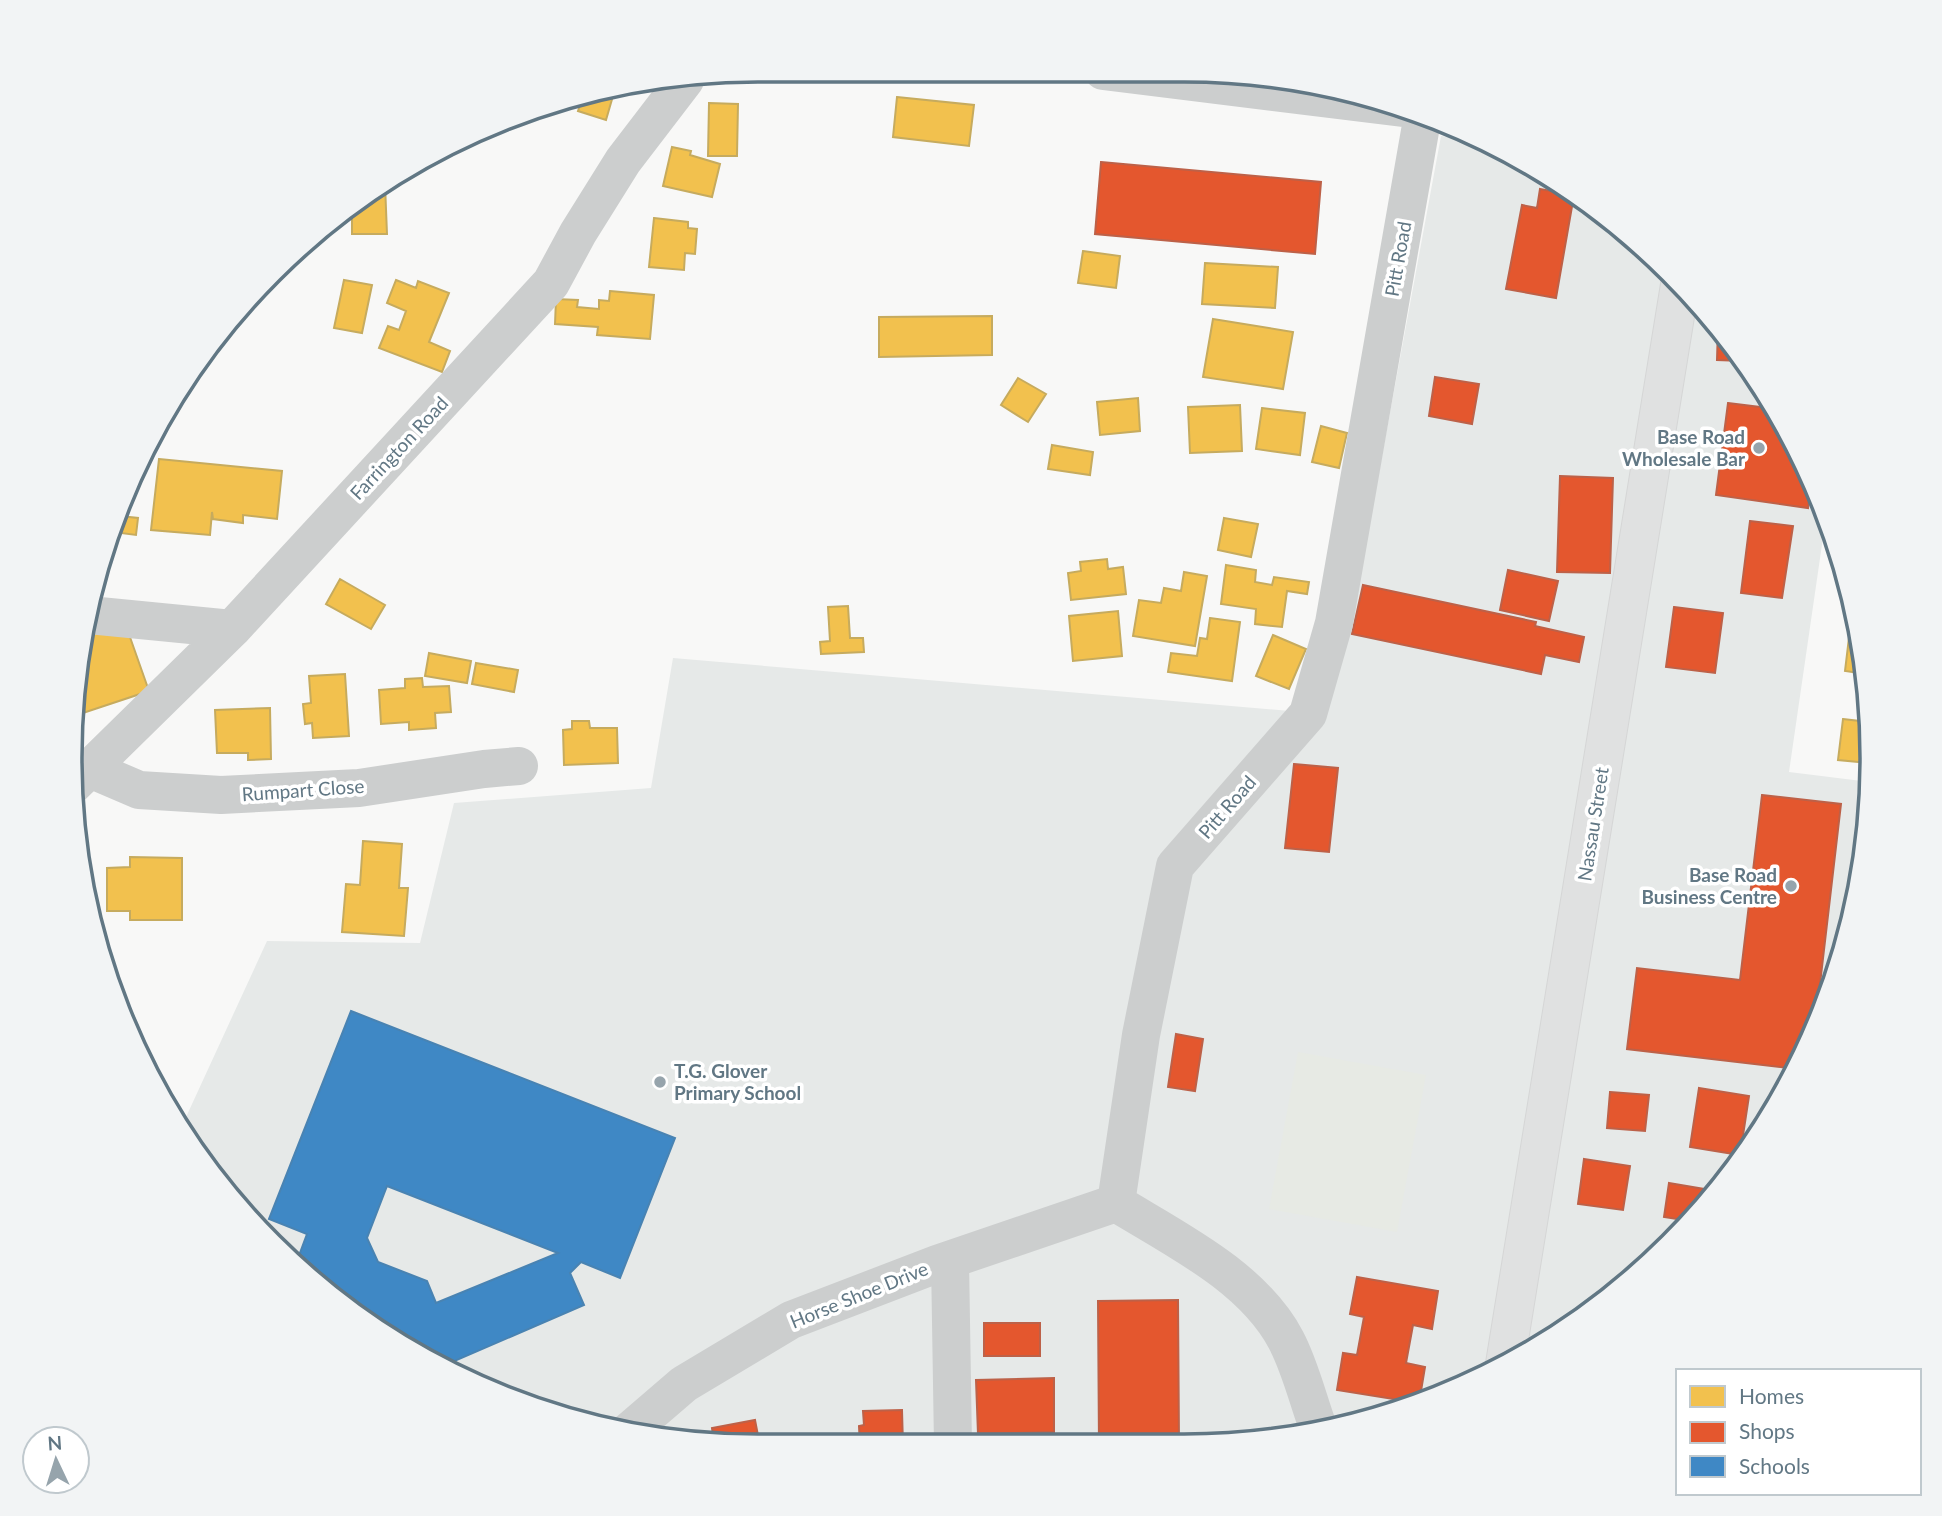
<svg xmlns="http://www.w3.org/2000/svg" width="1942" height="1516" font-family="Lato,sans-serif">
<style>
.built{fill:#e6e9e8}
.green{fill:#e7eae4}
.homes{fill:#f2c14e;stroke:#c6ab5e;stroke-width:2}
.shops{fill:#e4572e;stroke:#bd6148;stroke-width:2}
.schools{fill:#3f88c5;stroke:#4983b2;stroke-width:2;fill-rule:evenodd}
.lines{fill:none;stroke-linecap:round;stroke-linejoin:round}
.major-casing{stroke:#d5d6d6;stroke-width:40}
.minor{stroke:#cccece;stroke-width:38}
.major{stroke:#e0e1e1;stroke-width:38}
.poi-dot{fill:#96a4ac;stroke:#fff;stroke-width:2.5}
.labels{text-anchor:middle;stroke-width:7;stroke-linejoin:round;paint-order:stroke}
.street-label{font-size:19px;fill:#617784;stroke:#fff}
.poi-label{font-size:19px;font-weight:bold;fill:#617784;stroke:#fff;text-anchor:end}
.rim{fill:none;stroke:#617784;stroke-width:3.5}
</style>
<rect width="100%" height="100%" fill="#f8f8f7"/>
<path class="built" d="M1441,136L1491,143L1603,212L1702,305L1780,414L1826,517L1789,772L1870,782L1871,803L1849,936L1801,1062L1730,1177L1638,1275L1528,1354L1405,1410L1229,1444L758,1446L624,1433L495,1394L375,1330L241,1212L181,1128L267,941L420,943L454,803L651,788L673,658L1325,714L1368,532Z"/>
<path class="green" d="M1298,1052L1426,1075L1397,1232L1269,1209Z"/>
<path class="homes" d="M615,89L606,120L578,111L584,93Z
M897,97L974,105L969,146L893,137Z
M709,103L738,104L737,156H708Z
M672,147L691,151L690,155L720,164L712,197L663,186Z
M385,184L387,234H352V210Z
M654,218L688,222V228L697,229L695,254L685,253L684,270L649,267Z
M1083,251L1120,256L1116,288L1078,283Z
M1205,263L1278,267L1275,308L1202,304Z
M344,280L372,285L362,333L334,328Z
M396,280L416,288L418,281L449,293L429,342L450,351L442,372L379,348L388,326L399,330L406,311L387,303Z
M610,291L654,295L650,339L597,335L598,327L555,324L556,299L578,300L577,307L599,309V300L609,301Z
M992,316V355L879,357V317Z
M1213,319L1293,332L1283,389L1203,377Z
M1018,378L1046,394L1028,422L1001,405Z
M1138,398L1140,431L1100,435L1097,402Z
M1240,405L1242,451L1190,453L1188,407Z
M1262,408L1305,413L1300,455L1256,449Z
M1321,426L1347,433L1339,468L1312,462Z
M1052,445L1093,452L1090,475L1048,469Z
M159,459L282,471L277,519L243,515V523L213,519L212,512L210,535L151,530Z
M120,516L138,518L136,535L113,532Z
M1224,518L1258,524L1251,557L1218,550Z
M1107,559L1108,569L1123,567L1126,594L1071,600L1068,573L1081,571L1080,562Z
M1226,565L1256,570L1255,582L1272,585L1274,577L1309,582L1307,594L1287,591L1282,627L1255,624L1256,609L1221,604Z
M1184,572L1207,576L1195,646L1133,636L1139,600L1161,603L1164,588L1181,591Z
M340,579L385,605L371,629L326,604Z
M848,606L850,638H863L864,652L821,654L820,642L830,641L828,607Z
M1118,611L1122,656L1073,661L1069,616Z
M1210,618L1240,622L1232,681L1168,672L1171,653L1197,656L1200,638L1207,639Z
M1851,621L1855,622L1866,674L1845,671Z
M125,623L149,691L80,714L77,705L86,636Z
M1273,635L1306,649L1289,689L1256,676Z
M429,653L471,661L467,683L425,676Z
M476,663L518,670L514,692L472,684Z
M345,674L349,736L313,738L312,723L305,724L303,704L311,703L309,676Z
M422,678L423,687L449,686L451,712L435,713L436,728L409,730V722L381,724L379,690L405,688V679Z
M270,708L271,759L248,760V753H217L215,710Z
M1843,719L1868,722L1869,763L1838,760Z
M572,721H589L590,728H617L618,763L564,765L563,730L572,729Z
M363,841L402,844L399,888H408L404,936L342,932L346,884L360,885Z
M130,857L182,858V920H130V911H107V868L130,867Z"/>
<path class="shops" d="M1101,162L1321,182L1315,254L1095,234Z
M1540,189L1574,195L1556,298L1506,289L1522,205L1537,208Z
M1718,328L1742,361L1717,360Z
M1435,377L1479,384L1472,424L1429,416Z
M1728,403L1776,409L1811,483L1808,508L1716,495Z
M1560,476L1613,478L1610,573L1557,572Z
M1750,521L1793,526L1782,598L1741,593Z
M1508,570L1558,581L1549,621L1500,610Z
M1363,585L1536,622L1535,626L1584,637L1579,662L1545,655L1541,674L1352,634Z
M1674,607L1723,613L1715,673L1666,667Z
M1294,764L1338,768L1329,852L1285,848Z
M1762,795L1841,804L1815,1027L1801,1062L1797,1069L1627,1049L1637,968L1740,980Z
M1176,1034L1203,1039L1195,1091L1168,1087Z
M1699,1088L1749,1096L1740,1155L1690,1147Z
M1610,1092L1649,1095L1645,1131L1607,1128Z
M1584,1159L1630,1166L1623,1210L1578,1204Z
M1669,1183L1716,1191L1689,1221L1664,1217Z
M1357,1277L1438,1291L1432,1329L1413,1325L1406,1363L1425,1367L1419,1403L1337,1390L1343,1353L1357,1355L1364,1317L1350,1314Z
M1178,1300L1179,1445H1099L1098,1301Z
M984,1323H1040V1356H984Z
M1054,1378V1432L978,1434L976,1380Z
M902,1410L903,1446H860L859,1426L864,1425L863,1411Z
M755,1420L760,1446L714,1442L712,1428Z"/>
<path class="schools" d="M351,1011L675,1138L620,1278L581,1262L570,1273L584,1305L443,1366L375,1330L297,1261L307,1234L269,1219ZM387,1186L558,1253L436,1303L427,1281L378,1262L367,1238Z"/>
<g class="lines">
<defs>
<path id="major" d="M1505,1364L1680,285"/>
</defs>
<use href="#major" class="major-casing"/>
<path class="minor" d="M1103,71L1411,109
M89,615L232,629
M90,769L139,790L221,795L359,788L484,769L519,766
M73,785L232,629L551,283L578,233L623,161L685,80
M1116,1203L1141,1035L1175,866L1308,714L1334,623L1423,114
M1116,1203C1175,1239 1253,1277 1286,1340C1300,1366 1308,1400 1318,1427
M950,1260L953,1445
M627,1433L684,1384L791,1320L937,1264L1116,1203"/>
<use href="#major" class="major"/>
</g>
<g class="poi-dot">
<circle cx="1759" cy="448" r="7"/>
<circle cx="1791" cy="886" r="7"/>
<circle cx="660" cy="1082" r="7"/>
</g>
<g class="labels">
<g class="street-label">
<text transform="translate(1398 259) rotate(-80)" y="7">Pitt Road</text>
<text transform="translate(399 448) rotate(-47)" y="7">Farrington Road</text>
<text transform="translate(303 790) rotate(-4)" y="7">Rumpart Close</text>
<text transform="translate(1227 807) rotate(-49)" y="7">Pitt Road</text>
<text transform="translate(1593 824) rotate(-81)" y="7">Nassau Street</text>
<text transform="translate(859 1295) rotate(-22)" y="7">Horse Shoe Drive</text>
</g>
<g class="poi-label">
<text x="1745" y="444">Base Road<tspan x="1745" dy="22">Wholesale Bar</tspan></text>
<text x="1777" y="882">Base Road<tspan x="1777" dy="22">Business Centre</tspan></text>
<text x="674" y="1078" text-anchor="start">T.G. Glover<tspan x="674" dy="22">Primary School</tspan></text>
</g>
</g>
<path d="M0 0H1942V1516H0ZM758 82H1184A676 676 0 0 1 1860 758V758A676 676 0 0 1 1184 1434H758A676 676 0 0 1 82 758V758A676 676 0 0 1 758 82Z" fill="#f2f4f5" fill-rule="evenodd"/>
<path class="rim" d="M758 82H1184A676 676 0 0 1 1860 758V758A676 676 0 0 1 1184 1434H758A676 676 0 0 1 82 758V758A676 676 0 0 1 758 82Z"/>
<rect x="1676" y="1369" width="245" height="126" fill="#ffffff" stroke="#c0c9ce" stroke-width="2"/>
<rect x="1690" y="1386" width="35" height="21" fill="#f2c14e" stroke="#c0c9ce" stroke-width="2"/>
<text x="1739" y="1404" font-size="21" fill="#617784">Homes</text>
<rect x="1690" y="1422" width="35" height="21" fill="#e4572e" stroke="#c0c9ce" stroke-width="2"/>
<text x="1739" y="1439" font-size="21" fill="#617784">Shops</text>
<rect x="1690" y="1456" width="35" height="21" fill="#3f88c5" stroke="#c0c9ce" stroke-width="2"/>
<text x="1739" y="1474" font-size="21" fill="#617784">Schools</text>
<g transform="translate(56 1460) rotate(356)"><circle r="33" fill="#ffffff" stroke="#c0c9ce" stroke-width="2"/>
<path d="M0-5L12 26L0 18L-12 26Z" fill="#96a4ac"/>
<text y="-10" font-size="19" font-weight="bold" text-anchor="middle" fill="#617784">N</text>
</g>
</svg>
